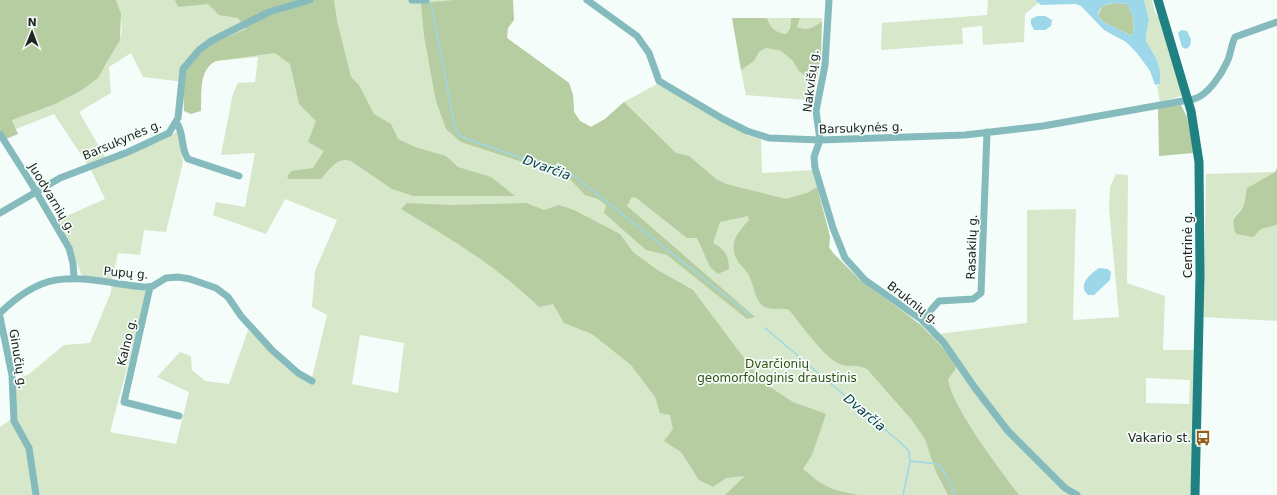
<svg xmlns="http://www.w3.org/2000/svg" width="1277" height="495" font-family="'DejaVu Sans',sans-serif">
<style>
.green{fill:#d7e7ca;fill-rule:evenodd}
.forest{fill:#b5cda1}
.water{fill:#9dd7ea;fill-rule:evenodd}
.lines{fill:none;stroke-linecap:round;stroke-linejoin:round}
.stream{stroke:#9dd7ea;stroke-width:1.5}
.minor{stroke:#85bbbc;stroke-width:7}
.major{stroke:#208183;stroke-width:9}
.labels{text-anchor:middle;stroke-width:3.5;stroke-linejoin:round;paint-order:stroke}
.street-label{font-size:12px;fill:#212423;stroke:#f4fdfa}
.park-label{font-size:12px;fill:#345010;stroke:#f4fdfa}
.poi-label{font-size:12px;fill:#212423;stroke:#f4fdfa;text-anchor:end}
.water-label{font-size:13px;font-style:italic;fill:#003845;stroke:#f4fdfa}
</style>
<rect width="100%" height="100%" fill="#f4fdfa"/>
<path class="green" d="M116,0H487L507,38L569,83L573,95L574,112L580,121L591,127L605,119L624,102L657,84L749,136L761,139L762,173L813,170L830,237L829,247L833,253L861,281L906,313L930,335L1027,323V210L1076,209L1073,320L1119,317L1109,208L1110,187L1116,174L1128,175L1127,283L1165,296L1163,350H1195L1192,495H0V427L11,419L9,380L28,375L64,345L90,343L111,292L112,280L86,277L81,274L73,251L55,221L105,199L91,170L54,114L16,129L12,120L105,67C109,58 115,50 119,41C125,29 120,12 116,0ZM131,53L143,77L184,82L203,76L208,65L216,61L258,57L255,82L238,83L233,93L221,155L255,153L245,207L216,202L213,215L266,234L285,199L337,220L315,271L312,307L327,315L311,382L292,371L248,330L229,384L205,381L192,370L191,356L180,352L157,377L189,392L176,444L110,432L147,294L145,291L112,280L118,253L140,255L144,230L166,232L183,162L178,131L163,140L108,162L79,112L111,93L109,67ZM360,335L404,343L398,393L352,384ZM1146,378L1190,380L1189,404L1146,403Z
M988,0H1035L1038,3L1025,14L1024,42L983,45L982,26L962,28L963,44L881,50L882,23L987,15Z
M1144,0H1152L1155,12L1159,18L1181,92V96L1160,102L1157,86L1160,84V71L1157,60L1146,41V35L1149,20Z
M767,18H791L790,29L786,34C775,32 771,29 767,18Z
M800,18H822V21C813,28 808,31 797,27Z
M766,48L781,51L792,60L798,70L806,77L810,85L807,100L746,95L741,70L753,61L759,52Z
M1275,172L1247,188C1245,193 1246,199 1244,204C1241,215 1233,210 1233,227L1261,229L1277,225V321L1203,317L1206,174Z"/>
<path class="forest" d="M0,0H116L121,14L120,40L98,78L82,90L55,104L12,120L18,134L6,139L0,129Z
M175,0H334L337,21L351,77L359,85L374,114L391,124L398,139L415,147L446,156L458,167L491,177L515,196H413L392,189L351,161C337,156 330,169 321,179H289L287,176L292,171L313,168L324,151L308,142L316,121L299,104L290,64L275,53L216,61C198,70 202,94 201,111L191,114L184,111C184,98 180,78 186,67C199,45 225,39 246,29L238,18L219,15L208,4L178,7Z
M455,0H513L514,20L508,28L507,38L569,83L573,95L574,112L580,121L591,127L605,119L624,102L676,153L689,156L716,179L726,184L786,199L807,193L817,187L830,237L829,247L833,253L861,281L921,325L948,354L956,366L955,370L948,379C951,406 1001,471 1019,495H948L936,472L925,439L911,419L867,369C854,363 849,368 840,364C824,358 801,324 789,310C781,307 770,311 763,306C755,300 754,286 750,278C748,272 743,268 739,263C727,245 737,233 749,220L748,216L720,222L713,243C725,250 729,255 729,269L718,274L710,267L697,238H687L635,197L631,198L627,206L755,317L747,319L667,255L646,250L604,213L606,205L598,199L585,195L568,177L461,142L446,129L436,101L424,36L421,3Z
M1114,3L1127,4C1133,14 1136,24 1132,36L1103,22L1098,16L1102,6Z
M732,18H767C771,28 774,32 786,34L790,29L791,18H800L797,27C808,31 813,28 822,21L821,56L813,100H807L810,85L806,77L798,70L792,60L781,51L766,48L759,52L754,61L741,70Z
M1181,105L1187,117L1194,153L1159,156L1158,108Z
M1277,168V225L1261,229L1253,237L1236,234C1228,213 1240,218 1244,204C1246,199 1245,193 1247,188L1275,172Z
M407,203L451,205L526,203L544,210L559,205L574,210L620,234L633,252L656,269L693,290L762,382L793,402L826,414L812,455L803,469C825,488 831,490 859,495H725L745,476L726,478L713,487L699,480L681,452L664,441L673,429L670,415L660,413L655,397L631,365L592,334L564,323L553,304L539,307C498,267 450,238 401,209Z"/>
<path class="water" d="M1035,0H1144L1149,20L1146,35V41L1157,60L1160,71V84L1155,85L1150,71L1137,53L1126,42L1104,30L1081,6L1075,4L1041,5ZM1114,3L1127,4C1133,14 1136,24 1132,36L1103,22L1098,16C1100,5 1104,5 1114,3Z
M1045,16L1052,20L1051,26L1045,30H1034L1031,24V19L1037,16Z
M1181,30L1187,31L1191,39L1190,46L1186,49L1182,47L1178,33Z
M1099,268L1108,269L1111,272L1110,280L1094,295H1088C1077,285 1090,274 1099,268Z"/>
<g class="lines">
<path class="stream" d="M431,4L455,128L459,135L467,139L574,176L750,315
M765,328L901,443L909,451L910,461L938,464L947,476L956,495
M903,495L910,462"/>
<path class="minor" d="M412,0H426
M587,0L637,36L649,53L659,81L723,119L747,131L769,138L820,140L965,135L1043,126L1194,99C1208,95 1221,75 1227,62C1231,54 1231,45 1235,37L1277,22
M829,0L825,65L816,111L820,140L814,157L815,168L833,228L845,258L865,280L922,320L944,343L975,388L1008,431L1065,488L1077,495
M176,124L178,125C184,136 181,150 188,159L239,176
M0,134L31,183L69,248L73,263L74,278
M0,213L60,178L128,152L169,133L178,118L183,69L199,50L211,41L269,12L310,0
M150,287L124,402L179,416
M0,313C41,273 66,275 120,284C129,285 138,287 147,287L153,286L166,278L178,277L190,279L216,288L228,297L241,316L272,350L298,373L312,381
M0,317L12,375L14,421L29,448L36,495
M922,320L939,301L973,299L981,293L987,132"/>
<path class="major" d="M1158,0L1191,111L1199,162L1200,275L1195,495"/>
</g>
<defs>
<symbol id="bus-bare" viewBox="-9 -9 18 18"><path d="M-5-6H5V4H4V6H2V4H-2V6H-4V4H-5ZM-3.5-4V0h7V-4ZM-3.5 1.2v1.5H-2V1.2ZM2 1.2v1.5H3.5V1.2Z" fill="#965c19" stroke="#f4fdfa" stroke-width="2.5" paint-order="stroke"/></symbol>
</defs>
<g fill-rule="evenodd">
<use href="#bus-bare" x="1192" y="427" width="22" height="22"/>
</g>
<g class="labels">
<g class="street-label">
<text transform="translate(811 81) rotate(-83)" y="4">Nakvišų g.</text>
<text transform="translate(861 128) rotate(-2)" y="4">Barsukynės g.</text>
<text transform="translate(122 140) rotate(-23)" y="4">Barsukynės g.</text>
<text transform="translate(52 198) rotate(59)" y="4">Juodvarnių g.</text>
<text transform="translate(1188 245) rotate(-90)" y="4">Centrinė g.</text>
<text transform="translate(972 247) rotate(-88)" y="4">Rasakilų g.</text>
<text transform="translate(126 273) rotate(5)" y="4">Pupų g.</text>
<text transform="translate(913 303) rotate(38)" y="4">Bruknių g.</text>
<text transform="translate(127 342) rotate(-76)" y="4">Kalno g.</text>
<text transform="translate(18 359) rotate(81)" y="4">Ginučių g.</text>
</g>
<g class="park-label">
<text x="777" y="368">Dvarčionių<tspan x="777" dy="14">geomorfologinis draustinis</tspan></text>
</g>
<g class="poi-label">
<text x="1191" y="442">Vakario st.</text>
</g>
<g class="water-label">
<text transform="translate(547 167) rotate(20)" y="5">Dvarčia</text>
<text transform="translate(865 412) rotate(40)" y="5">Dvarčia</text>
</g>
</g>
<g transform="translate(32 32) rotate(1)" stroke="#f4fdfa" stroke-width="3" paint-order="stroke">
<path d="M0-3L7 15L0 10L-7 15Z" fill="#212423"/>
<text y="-6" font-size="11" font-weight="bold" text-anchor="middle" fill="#212423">N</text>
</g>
</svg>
